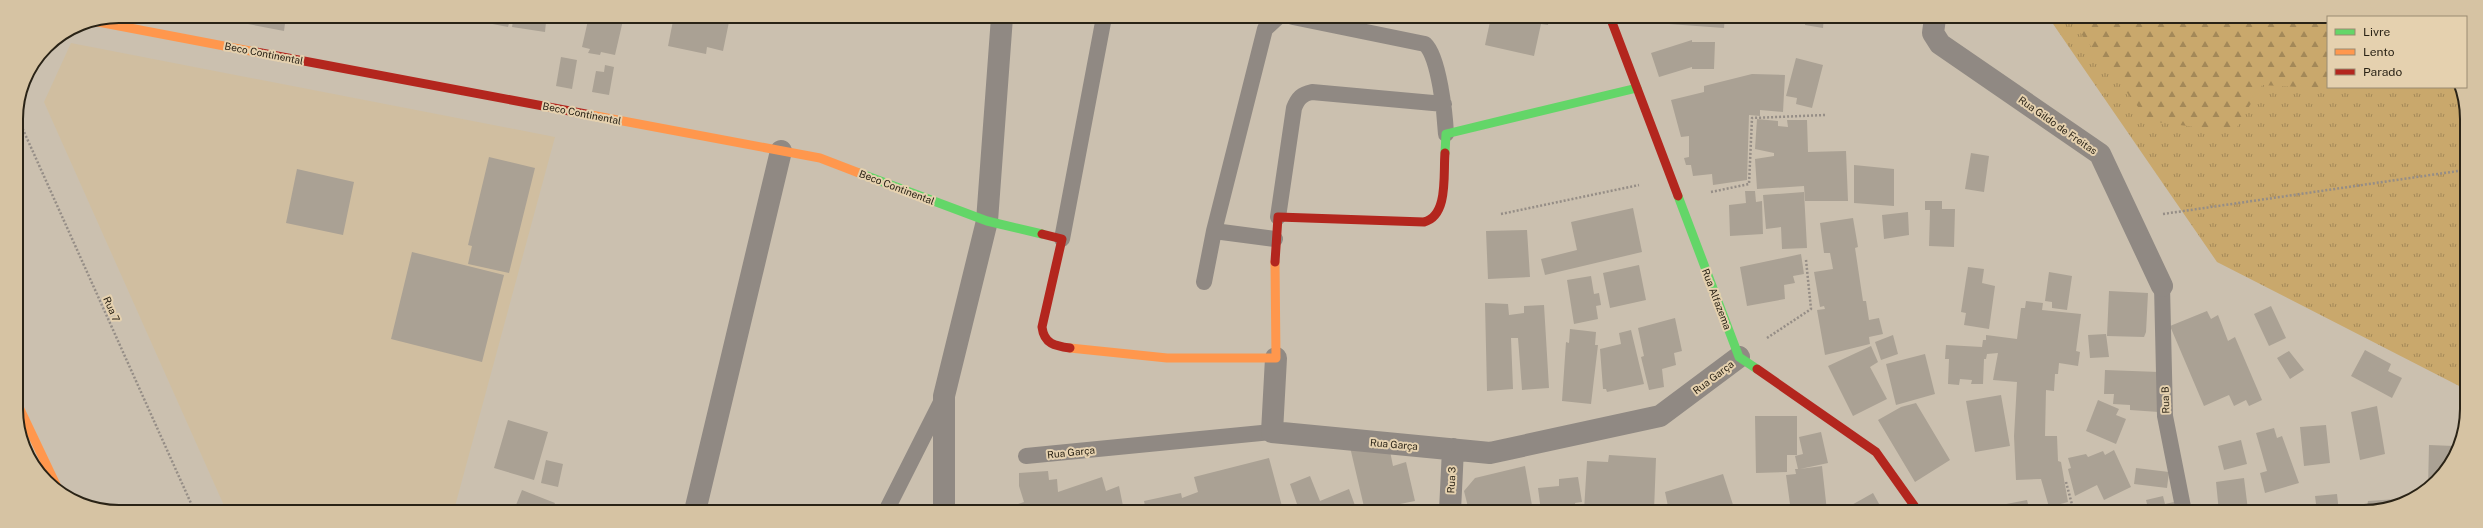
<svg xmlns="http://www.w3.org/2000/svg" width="2483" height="528" font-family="'Public Sans',sans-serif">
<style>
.built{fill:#d0bea0}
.grass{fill:url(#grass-tufts)}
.forest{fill:url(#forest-firs)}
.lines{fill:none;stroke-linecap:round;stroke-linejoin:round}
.stream{stroke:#7a9cd5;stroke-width:11}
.building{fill:#aaa194}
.path{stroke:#958d86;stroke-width:2.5;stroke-dasharray:2 2;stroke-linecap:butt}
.lane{stroke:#908983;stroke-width:16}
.street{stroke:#908983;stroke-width:22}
.fast{stroke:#63d668;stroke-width:9}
.slow{stroke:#ff974d;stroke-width:9}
.jam{stroke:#b3261e;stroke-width:9}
.labels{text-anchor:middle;stroke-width:4;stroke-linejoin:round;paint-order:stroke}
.street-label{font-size:10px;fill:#2a2316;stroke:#e5d1af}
.rim{fill:none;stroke:#2a2316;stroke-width:2}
</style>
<defs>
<pattern id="grass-tufts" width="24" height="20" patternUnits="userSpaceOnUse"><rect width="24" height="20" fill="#c9a86c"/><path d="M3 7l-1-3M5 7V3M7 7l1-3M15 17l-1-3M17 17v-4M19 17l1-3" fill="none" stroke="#a38858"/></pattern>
<pattern id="forest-firs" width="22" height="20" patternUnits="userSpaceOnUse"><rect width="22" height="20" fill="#c9a86c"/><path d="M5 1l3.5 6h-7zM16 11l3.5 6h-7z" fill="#a38858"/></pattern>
</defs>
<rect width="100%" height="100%" fill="#cbc0af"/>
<path class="built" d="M71,43L555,137L454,510H226L44,102Z"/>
<path class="grass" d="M2053,18H2328V87H2458L2465,99V389L2217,262L2051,21Z"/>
<path class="forest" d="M2090,18H2328V87H2395L2388,92L2262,85L2234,132L2149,121L2079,31Z"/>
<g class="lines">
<path class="stream" d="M2325,18H2328"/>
</g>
<path class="building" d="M250,16H286L284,31L248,24Z
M439,16H460L459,20Z
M472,16H511L508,27L472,20Z
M514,16H583V24L546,22L545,32L512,27Z
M589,16H624L615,55L601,52L600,55L588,53L590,49L582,47Z
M674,16L730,17L723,51L707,47L706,54L668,46Z
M1491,17H1549L1548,25L1541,24L1534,56L1485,45Z
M1670,17H1725L1724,28L1669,24Z
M1806,17H1824L1823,28L1805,25Z
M1692,40V42H1715L1714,69H1692V67L1659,77L1651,53Z
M561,57L577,60L572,89L556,86Z
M1796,58L1823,65L1812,108L1796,104L1797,98L1786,96Z
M605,65L614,67L609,95L592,92L596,71L604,72Z
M1752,74L1785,75L1783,112L1760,110V116L1749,115L1747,180L1713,185L1712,174L1693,176L1691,165H1686L1684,158L1689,157V136L1681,137L1671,100L1704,92V86Z
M1757,119L1778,121V126L1788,127L1787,120H1807L1808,152L1846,151L1848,201H1805L1804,186L1757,189L1755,159L1774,156V153L1755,149Z
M1971,153L1989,156L1984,192L1965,189Z
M489,157L535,168L509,273L468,264L472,246L468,245Z
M1854,165L1894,169V206L1854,203Z
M297,169L354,182L343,235L286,223Z
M1745,191H1755L1756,202L1762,201L1763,234L1730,236L1729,205L1746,203Z
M1804,192L1807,248L1782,249L1781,227L1766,229L1763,195Z
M1925,201H1942V209H1955L1954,247L1929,246L1930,210H1925Z
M1633,208L1642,252L1545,275L1541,259L1577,250L1571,222Z
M1908,212L1909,235L1884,239L1882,215Z
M1853,218L1858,247L1855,248L1863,301H1866L1869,320L1879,318L1883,334L1869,337L1870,344L1825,355L1817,310L1825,309L1824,306L1820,307L1814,272L1833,269L1830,253H1824L1820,223Z
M1527,230L1530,277L1488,279L1486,231Z
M412,252L504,275L482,362L391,339Z
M1801,254L1804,274L1793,276L1795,283L1784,285L1785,299L1747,306L1740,267Z
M1639,265L1646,300L1610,308L1603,273Z
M1968,267L1984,269L1982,283L1995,286L1989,329L1964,325L1966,313L1961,312Z
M2049,272L2072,276L2067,310L2052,308V302L2045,301Z
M1591,276L1594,294L1599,293L1601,305L1596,306L1598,319L1574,324L1567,280Z
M2109,291L2148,293L2146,332L2144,337L2107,336Z
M2026,301L2043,303L2042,310L2081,314L2076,351L2080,352L2078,366L2059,363L2058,374H2055L2054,391L2046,390L2045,436H2057L2058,461L2061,462L2068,502L2049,507L2041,479L2016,480L2014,436L2017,382L1993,380L1998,353L1987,354L1986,359H1984L1983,384H1971L1972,380L1960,379L1959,385L1948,384L1949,359H1945L1946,345L1982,347L1983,340H1986V335L2017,339L2021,308H2025Z
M1485,303L1508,304L1509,315L1524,313V306L1544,305L1549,388L1522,390L1518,338H1511L1513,389L1487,391Z
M2271,306L2286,338L2269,346L2254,314Z
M2207,311L2211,319L2218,315L2228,341L2235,337L2262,400L2249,406L2246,400L2234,406L2229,395L2204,406L2170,326Z
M1675,318L1682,351L1674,353L1676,365L1662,369L1664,387L1649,390L1641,357L1644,356L1638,328Z
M1570,329L1596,332L1595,345H1598L1591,404L1562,401L1566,342L1569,343Z
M1631,330L1644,384L1607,392L1606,389H1603L1600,349L1621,344L1619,333Z
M2106,334L2109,357L2090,358L2088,335Z
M1893,335L1898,354L1881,360L1875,342Z
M1871,346L1878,362L1870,367L1887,399L1853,416L1828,366Z
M2365,350L2391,364L2388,371L2402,378L2392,398L2351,376Z
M2289,351L2304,370L2290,379L2277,358Z
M1925,354L1935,394L1896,405L1886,364Z
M2105,370L2159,372V412L2130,410V405L2113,404L2114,394H2104Z
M2001,395L2010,446L1975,452L1966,401Z
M2098,400L2119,409L2116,415L2126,419L2116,444L2086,431Z
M1916,403L1950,460L1915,482L1878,420L1901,407Z
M2377,406L2385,454L2360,460L2351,412Z
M1755,416H1797V455H1787V472L1756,473Z
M508,420L548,432L534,480L494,468Z
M2326,425L2330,463L2304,466L2300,427Z
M2274,428L2277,438L2282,436L2299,483L2265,493L2260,473L2267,471L2256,433Z
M1821,432L1828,463L1800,469L1822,466L1827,511H1754L1790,504L1786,475L1796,474L1795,469H1798L1795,456L1803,454L1799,437Z
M2241,440L2247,464L2224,470L2218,446Z
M2429,445L2454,446L2453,461L2428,489Z
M1350,447L1390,451L1393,466L1406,462L1415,501L1400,504L1402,511H1365Z
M2114,450L2131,487L2104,500L2097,485L2075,496L2068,469L2071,468L2068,458L2086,454L2088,457L2103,451L2105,455Z
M1609,455L1656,458L1654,511H1584L1587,461L1608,462Z
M1269,458L1283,510L1297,504L1290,484L1310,476L1320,501L1349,489L1357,511H1146L1144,501L1181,493L1182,498L1198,492L1194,477Z
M546,460L563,464L558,487L541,483Z
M1525,466L1533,511H1469L1464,491L1475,478Z
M2136,468L2169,472L2167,488L2134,484Z
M1048,471L1049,480L1057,479L1058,492L1102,477L1106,491L1119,486L1123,506H1121L1122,511H1017L1015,505L1024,502L1019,486V473Z
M1723,474L1735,511H1669L1665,492Z
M1578,477L1582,502L1575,503L1576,511H1541L1538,488L1559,486V479Z
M2244,478L2248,510L2219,512L2216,482Z
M522,490L555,503L552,510H514Z
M1873,493L1883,511H1841Z
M2337,494L2339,512H2317L2315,496Z
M2163,496L2165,504L2174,502L2175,512H2149L2146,500Z
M2397,499L2396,506L2366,512L2368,501Z
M2027,500L2030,512H1998L1996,506Z
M2120,508L2121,512H2111Z
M2279,509V512H2265V510Z"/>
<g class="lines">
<path class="path" d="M16,114L194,510
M1711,192L1749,184L1752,118L1825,115
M1501,214L1639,185
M2163,214L2465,170
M1767,338L1811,309L1806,260
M2066,482L2074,512"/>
<path class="lane" d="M1293,17L1425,44C1439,57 1445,114 1446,134
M1278,217L1294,108C1298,98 1302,94 1312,92L1444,104
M1214,231L1275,239
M1062,239L1104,17
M1204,282L1214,231L1265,29L1278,17
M2162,286L2165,416L2184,512
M1026,456L1272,432
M886,511L942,400"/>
<path class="street" d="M1935,18L1933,33L1940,44L2100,154L2162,286
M1276,358L1272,432L1490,453L1660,416L1739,357
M695,511L781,151
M944,511V396L987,221L1002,17
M1450,511L1453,449"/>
<path class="fast" d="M1445,153L1446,134L1637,88
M859,173L987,221L1042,234
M1678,196L1739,357L1757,369"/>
<path class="slow" d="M93,21L256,52
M591,115L820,158L859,173
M1070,348L1167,358H1276L1275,262
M18,405L57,487"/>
<path class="jam" d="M1610,17L1678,196
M256,52L591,115
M1042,234L1062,239L1042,327C1044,344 1055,346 1070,348
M1275,262L1278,217L1424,222C1449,216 1443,173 1445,153
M1757,369L1876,452L1918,511"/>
</g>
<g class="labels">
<g class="street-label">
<text transform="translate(264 53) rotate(11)" y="4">Beco Continental</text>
<text transform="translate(582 113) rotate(11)" y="4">Beco Continental</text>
<text transform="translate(2058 125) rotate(35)" y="4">Rua Gildo de Freitas</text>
<text transform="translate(897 187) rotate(21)" y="4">Beco Continental</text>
<text transform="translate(1717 299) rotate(69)" y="4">Rua Alfazema</text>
<text transform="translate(112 309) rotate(66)" y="4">Rua 7</text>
<text transform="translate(1713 377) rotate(-37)" y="4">Rua Garça</text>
<text transform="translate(2165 400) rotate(-92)" y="4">Rua B</text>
<text transform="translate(1394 444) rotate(5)" y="4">Rua Garça</text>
<text transform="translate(1071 452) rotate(-6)" y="4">Rua Garça</text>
<text transform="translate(1451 480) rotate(-87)" y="4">Rua 3</text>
</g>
</g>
<path d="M0 0H2483V528H0ZM119 23H2364A96 96 0 0 1 2460 119V409A96 96 0 0 1 2364 505H119A96 96 0 0 1 23 409V119A96 96 0 0 1 119 23Z" fill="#d6c3a3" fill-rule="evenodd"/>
<path class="rim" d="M119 23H2364A96 96 0 0 1 2460 119V409A96 96 0 0 1 2364 505H119A96 96 0 0 1 23 409V119A96 96 0 0 1 119 23Z"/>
<rect x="2327" y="16" width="140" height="72" fill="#e5d1af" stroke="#9a8b72"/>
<rect x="2335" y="29" width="20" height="6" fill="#63d668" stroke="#9a8b72"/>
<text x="2363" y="36" font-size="12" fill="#2a2316">Livre</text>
<rect x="2335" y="49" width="20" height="6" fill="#ff974d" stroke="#9a8b72"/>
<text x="2363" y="56" font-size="12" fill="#2a2316">Lento</text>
<rect x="2335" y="69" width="20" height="6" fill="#b3261e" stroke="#9a8b72"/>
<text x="2363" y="76" font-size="12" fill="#2a2316">Parado</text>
</svg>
